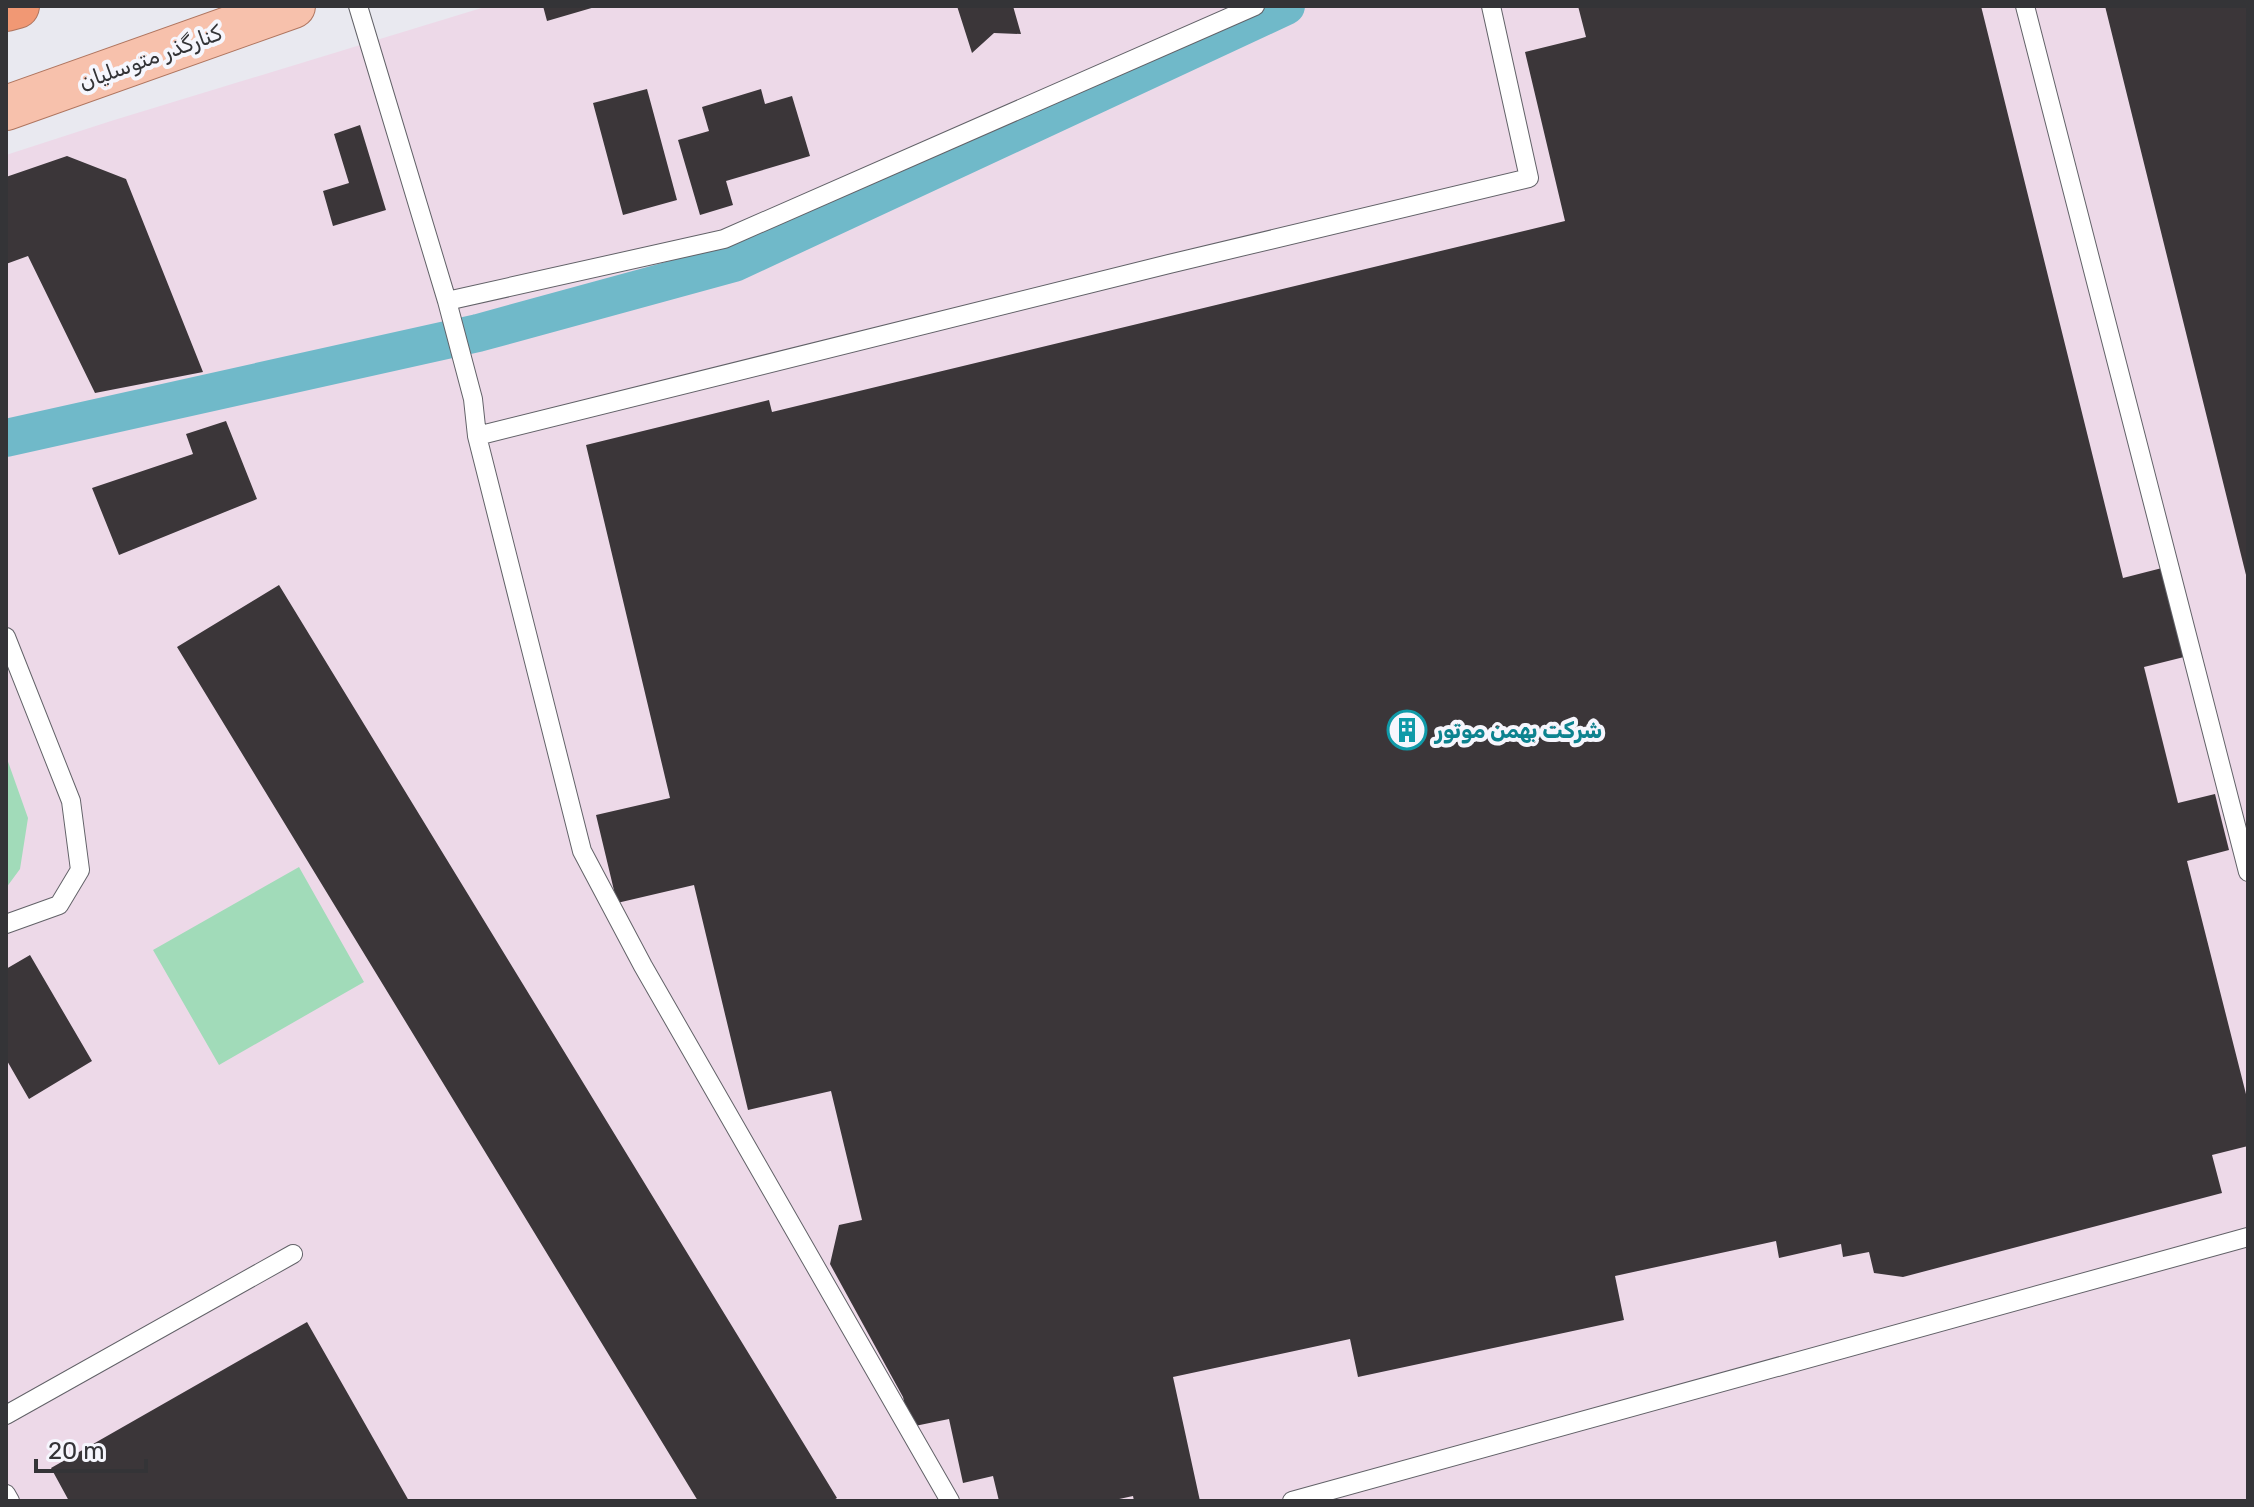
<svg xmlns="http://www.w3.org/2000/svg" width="2254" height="1507" font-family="Rubik,Vazirmatn,sans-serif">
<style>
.industrial{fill:#edd9e8}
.green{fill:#a1dbb9}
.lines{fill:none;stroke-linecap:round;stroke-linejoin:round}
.canal{stroke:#70b9c9;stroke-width:38}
.building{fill:#3b3639}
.lane-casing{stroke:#626268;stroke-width:20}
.primary-casing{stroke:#af755f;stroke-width:46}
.highway-casing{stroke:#af755f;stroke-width:46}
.lane{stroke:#fff;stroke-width:18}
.primary{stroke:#f7c1ac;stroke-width:44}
.highway{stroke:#f19874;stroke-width:44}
.labels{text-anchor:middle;stroke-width:8;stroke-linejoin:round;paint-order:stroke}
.street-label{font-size:22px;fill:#343437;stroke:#f6f6fd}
.culture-label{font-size:22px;font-weight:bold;fill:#0d838f;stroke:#f6f6fd;text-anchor:start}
</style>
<rect width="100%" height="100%" fill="#e9e9f0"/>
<path class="industrial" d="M488,6H2248V1501H6V155L111,121Z"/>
<path class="green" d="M6,756L28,818L20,869L6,888Z
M299,867L364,982L219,1065L153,950Z"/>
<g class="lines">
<path class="canal" d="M6,438L478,333L734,263L1286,6"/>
</g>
<path class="building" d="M543,6H594L595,7L547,21Z
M957,6H1013L1021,34L994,33L972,53Z
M1578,6H1981L2123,578L2162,568L2184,657L2144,667L2178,803L2215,794L2229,850L2187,861L2248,1102V1146L2212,1155L2222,1193L1903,1277L1874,1273L1869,1252L1843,1257L1841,1244L1779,1258L1776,1241L1615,1276L1624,1320L1358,1377L1350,1339L1173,1377L1200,1501H1134L1133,1496L1110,1501H999L993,1476L963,1483L949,1419L910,1427L903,1397L830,1264L839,1225L862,1220L831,1091L748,1110L694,885L617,903L596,815L670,798L586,445L769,400L772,412L1565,221L1525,52L1586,37Z
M2105,6H2248V579H2247Z
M647,89L677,200L623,215L593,103Z
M761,89L765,104L792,96L810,156L726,181L733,205L700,215L678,140L709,131L702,107Z
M360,125L386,210L333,226L323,191L349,183L334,134Z
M67,156L126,179L203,372L95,393L28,256L6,264V177Z
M226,421L257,499L119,555L92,488L193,454L186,434Z
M279,585L837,1498L832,1501H698L177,647Z
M30,955L92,1061L29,1099L6,1059V969Z
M307,1322L409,1501H69L51,1468Z"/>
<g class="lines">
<defs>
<path id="lane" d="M358,6L447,301
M2025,6L2248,872
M477,436L1169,264L1529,178L1491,6
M6,637L71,801L80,870L59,905L6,924
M6,1415L293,1254
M6,1494L10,1501
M950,1501L643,966L582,851L477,436L473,399L447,301L724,239L1255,6
M1292,1501L2248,1237"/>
<path id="primary" d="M6,108L293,6"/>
<path id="highway" d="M6,9L17,6"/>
</defs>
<use href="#lane" class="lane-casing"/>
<use href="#primary" class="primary-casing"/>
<use href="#highway" class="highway-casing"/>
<use href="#lane" class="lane"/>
<use href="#primary" class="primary"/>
<use href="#highway" class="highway"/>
</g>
<defs>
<symbol id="building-ring" viewBox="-11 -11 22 22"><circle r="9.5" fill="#f6f6fd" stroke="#0f9aa8" stroke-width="1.5"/><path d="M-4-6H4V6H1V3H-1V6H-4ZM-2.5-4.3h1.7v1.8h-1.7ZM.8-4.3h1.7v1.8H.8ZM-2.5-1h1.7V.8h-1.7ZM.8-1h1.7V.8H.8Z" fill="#0f9aa8"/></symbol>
</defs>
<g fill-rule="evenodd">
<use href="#building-ring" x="1385" y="708" width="44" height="44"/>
</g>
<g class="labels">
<g class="street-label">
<text transform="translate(150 57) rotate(-20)" y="8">کنارگذر متوسلیان</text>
</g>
<g class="culture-label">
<text x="1435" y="738">شركت بهمن موتور</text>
</g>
</g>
<rect width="2254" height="1507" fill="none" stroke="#343437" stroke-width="16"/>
<path d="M36 1459v12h110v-12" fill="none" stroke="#343437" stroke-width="4"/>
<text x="48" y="1459" font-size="24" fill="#343437" stroke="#f6f6fd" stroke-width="6" paint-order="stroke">20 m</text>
</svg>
